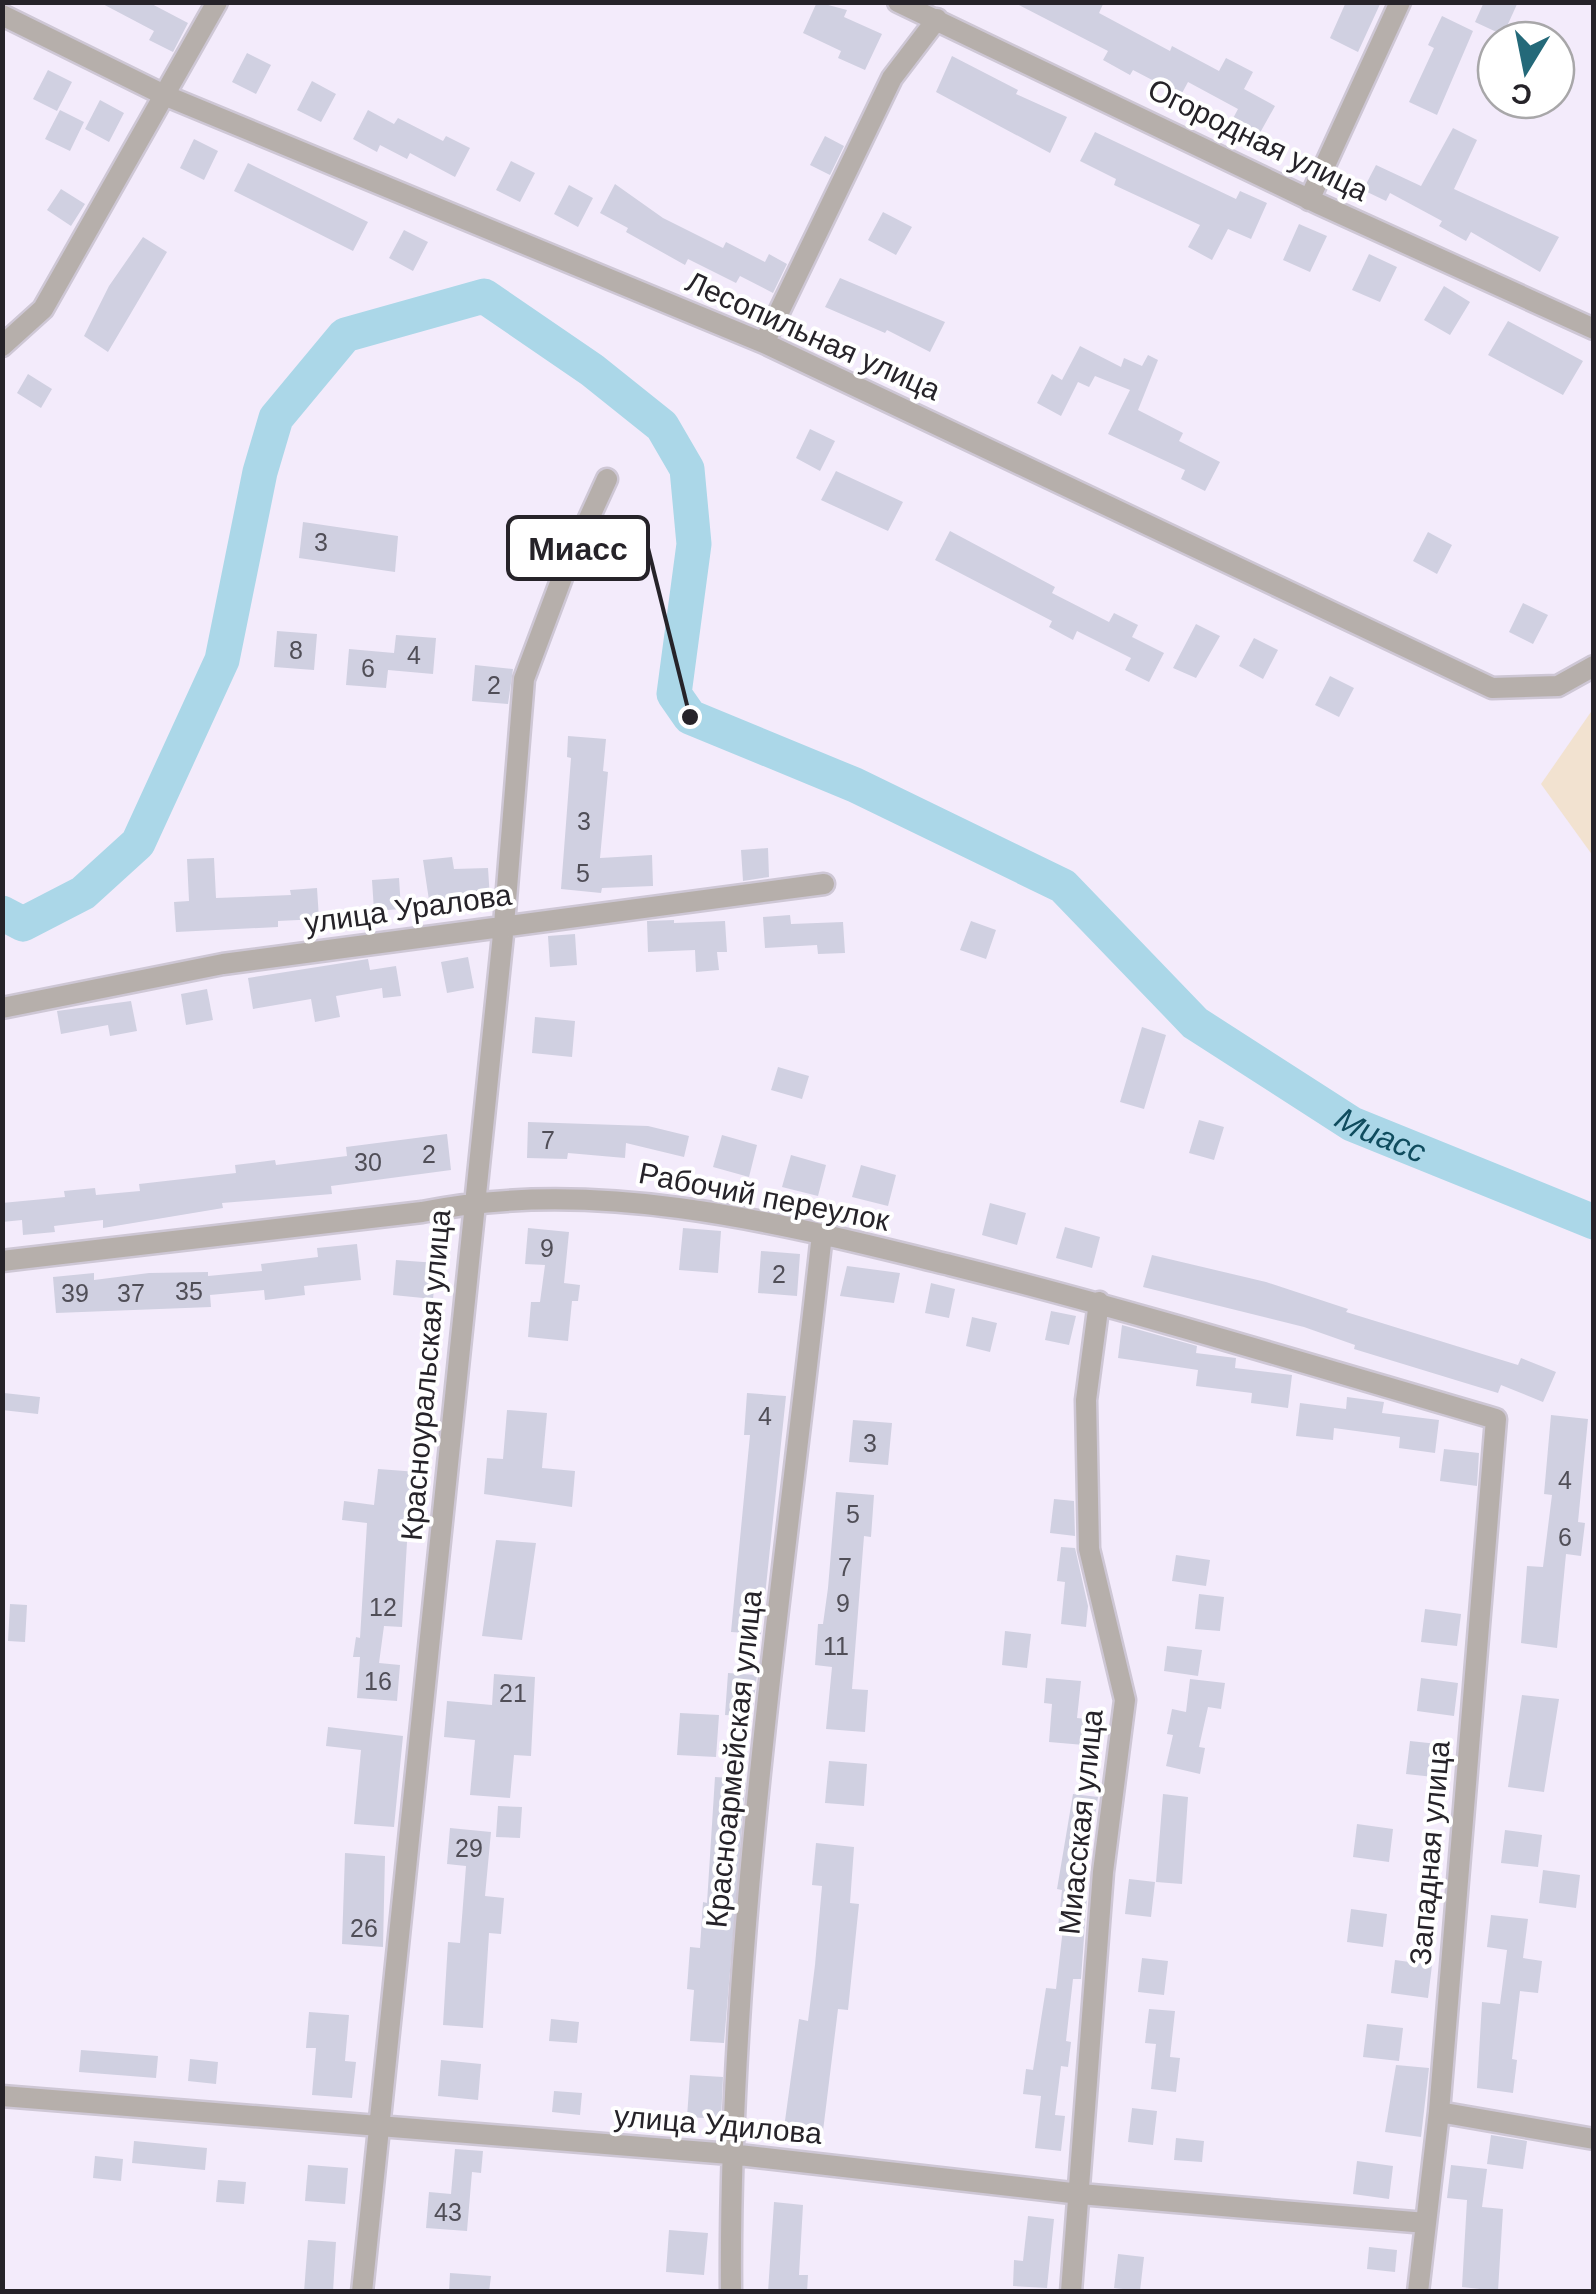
<svg xmlns="http://www.w3.org/2000/svg" width="1596" height="2294" font-family="Arial,sans-serif">
<style>
.industrial{fill:#f2e2d0}
.lines{fill:none;stroke-linecap:round;stroke-linejoin:round}
.river{stroke:#abd7e8;stroke-width:35}
.building{fill:#d0d0e1}
.minor-casing{stroke:#cec7d5;stroke-width:25}
.minor{stroke:#b6afab;stroke-width:20}
.labels{text-anchor:middle;stroke-width:8;stroke-linejoin:round;paint-order:stroke}
.number-label{font-size:25px;fill:#504e57}
.street-label{font-size:30px;fill:#262329;stroke:#fff}
.water-label{font-size:32px;font-style:italic;fill:#0f4c5e;stroke:#fff}
.leader{fill:none;stroke:#262329;stroke-width:4}
.callout-dot{fill:#262329;stroke:#fff;stroke-width:4}
.callout{fill:#fff;stroke:#262329;stroke-width:4}
.callout-label{font-size:32px;text-anchor:middle;font-weight:bold;fill:#262329}
</style>
<rect width="100%" height="100%" fill="#f3ebfb"/>
<path class="industrial" d="M1593,709H1594L1593,856L1541,784Z"/>
<g class="lines">
<path class="river" id="s1" d="M2,913L23,924L83,893L138,843L222,660L260,472L276,418L345,335L484,296L592,370L662,426L687,469L694,544L674,694L690,717L855,785L1063,886L1195,1023L1352,1124L1594,1222"/>
</g>
<path class="building" d="M99,2H148L188,23L173,52L149,40L154,31Z
M817,2L847,10L844,17L882,34L865,70L838,58L841,51L803,33Z
M1013,2H1104L1099,13L1170,51L1172,46L1219,71L1226,58L1253,72L1244,89L1275,106L1256,140L1229,126L1238,109L1188,82L1181,95L1133,70L1130,75L1103,60L1108,51Z
M1346,2H1381L1358,52L1330,38Z
M1484,2H1518L1503,35L1475,22Z
M1442,16L1473,31L1437,115L1409,102L1434,48L1428,45Z
M247,53L271,65L256,94L232,82Z
M952,56L1018,90L1016,94L1067,117L1050,153L936,92Z
M48,70L72,82L57,111L33,99Z
M312,81L336,94L321,122L297,110Z
M100,100L124,113L109,142L85,129Z
M60,110L84,122L70,151L45,139Z
M368,110L394,124L398,118L443,141L446,136L470,148L455,177L410,153L407,159L380,145L377,152L353,139Z
M1453,128L1477,140L1454,189L1559,237L1540,272L1471,232L1466,241L1439,226L1442,221L1390,193L1386,201L1363,190L1376,165L1421,186Z
M1095,132L1236,199L1240,191L1267,203L1251,239L1228,229L1212,260L1188,247L1200,225L1114,185L1116,179L1080,161Z
M825,136L844,146L830,175L810,165Z
M194,139L218,151L204,180L180,168Z
M511,161L535,173L520,202L496,190Z
M248,163L368,222L353,251L234,191Z
M615,184L663,218L723,248L726,242L765,262L769,254L787,264L773,293L740,276L736,283L688,259L685,265L626,232L628,228L600,213Z
M569,185L593,198L578,227L554,214Z
M61,189L85,204L71,226L47,210Z
M883,212L912,227L896,255L868,240Z
M1299,224L1327,236L1310,272L1283,260Z
M404,230L428,242L413,271L389,258Z
M143,237L167,252L108,352L84,336L109,286Z
M1369,254L1397,267L1380,302L1352,290Z
M840,278L945,322L930,352L887,330L885,333L825,307Z
M1444,286L1470,302L1450,335L1424,320Z
M1508,321L1583,361L1563,395L1488,355Z
M1080,346L1121,367L1124,358L1142,366L1148,355L1158,360L1138,410L1183,433L1179,441L1220,462L1205,491L1181,479L1185,470L1108,434L1130,390L1095,376L1089,387L1078,382L1061,416L1037,403L1052,374L1062,380Z
M28,374L52,389L41,408L17,393Z
M810,429L835,441L820,471L796,458Z
M836,471L903,502L888,531L821,500Z
M303,522L398,536L395,572L299,558Z
M950,531L1055,587L1052,593L1109,622L1114,613L1138,625L1132,637L1164,653L1149,682L1125,670L1131,658L1077,631L1073,640L1049,627L1052,621L935,560Z
M1428,532L1452,545L1437,574L1413,561Z
M1523,603L1548,615L1533,644L1509,632Z
M1196,624L1220,636L1196,678L1173,668Z
M277,631L317,634L314,670L274,667Z
M396,635L436,638L433,674L388,670L386,688L346,685L349,649L394,653Z
M1254,638L1278,650L1263,679L1239,666Z
M475,665L513,669L508,704L472,701Z
M1330,676L1354,688L1339,717L1315,705Z
M568,736L606,739L603,771L608,772L600,858L652,855L653,886L602,888L601,893L561,889L571,758L567,757Z
M768,848L769,877L743,881L741,850Z
M452,857L454,869L488,868L490,899L430,907L423,860Z
M214,858L216,898L291,895L290,890L317,888L319,919L278,921V927L176,932L174,902L189,901L187,859Z
M399,878L401,909L374,911L372,880Z
M790,915L791,924L843,922L845,953L818,954L817,945L765,948L763,917Z
M674,920V923L725,921L727,952H717L719,970L696,972L695,950L648,952L647,921Z
M971,921L996,930L986,959L960,950Z
M575,934L577,965L550,967L548,936Z
M468,957L474,988L447,993L441,962Z
M368,959L370,970L396,966L401,996L383,998L382,988L336,996L340,1017L315,1022L311,999L253,1009L248,978Z
M207,989L213,1020L186,1025L181,994Z
M131,1001L137,1031L110,1036L108,1025L61,1034L57,1011Z
M535,1017L575,1021L572,1057L532,1053Z
M1142,1027L1166,1035L1144,1109L1120,1102Z
M778,1067L809,1076L802,1099L771,1090Z
M1199,1120L1224,1127L1214,1160L1189,1153Z
M528,1122L648,1126L689,1136L684,1157L626,1143L625,1158L568,1153L567,1159L527,1158Z
M447,1134L451,1170L331,1186L332,1194L222,1203L223,1208L103,1228V1220L54,1226L55,1232L23,1235L22,1220L2,1222V1203L65,1197L64,1191L95,1188L96,1195L140,1191L139,1184L236,1173L235,1165L275,1160L276,1165L347,1156L346,1147Z
M722,1135L757,1145L749,1177L713,1167Z
M791,1155L826,1165L818,1196L782,1187Z
M861,1165L896,1175L888,1206L852,1197Z
M990,1203L1026,1213L1017,1245L982,1235Z
M1065,1227L1100,1237L1092,1268L1056,1258Z
M528,1228L569,1232L564,1283L580,1285L578,1301H572L568,1341L528,1337L531,1302H540L545,1265L525,1264Z
M683,1228L721,1231L718,1273L679,1270Z
M357,1244L361,1280L304,1286L305,1295L265,1300L264,1290L210,1295L211,1307L56,1313L53,1277L94,1273V1280L149,1273L208,1272V1276L262,1271L261,1264L318,1257L317,1248Z
M761,1251L800,1254L797,1296L758,1293Z
M1152,1255L1266,1282L1348,1309L1346,1312L1518,1365L1521,1358L1556,1372L1543,1402L1501,1385L1498,1393L1354,1349L1355,1345L1304,1327L1143,1287Z
M396,1260L437,1263L433,1299L393,1295Z
M847,1266L900,1273L894,1303L840,1296Z
M931,1283L955,1289L949,1318L925,1313Z
M1051,1311L1076,1316L1069,1345L1045,1340Z
M972,1317L997,1323L990,1352L966,1346Z
M1122,1325L1197,1346L1196,1353L1236,1358L1235,1368L1292,1375L1288,1408L1251,1403L1252,1393L1196,1386L1198,1370L1118,1358Z
M4,1393L40,1397L38,1414L2,1410Z
M747,1393L786,1396L761,1634L731,1632L750,1435H744Z
M1347,1397L1384,1402L1382,1413L1439,1420L1435,1453L1399,1448L1400,1437L1334,1428L1333,1440L1296,1436L1300,1403L1346,1409Z
M507,1410L547,1413L542,1468L575,1471L572,1507L484,1494L487,1458L503,1459Z
M1551,1415L1588,1419L1578,1522L1585,1523L1581,1556L1566,1554L1557,1648L1521,1643L1527,1566L1543,1567L1552,1495L1544,1494Z
M853,1420L892,1423L888,1465L849,1462Z
M1444,1449L1479,1453L1477,1486L1440,1481Z
M378,1469L418,1472L415,1508H409L402,1627L384,1626L379,1663L400,1665L397,1701L357,1698L360,1657H353L356,1637L360,1638L367,1523L342,1520L344,1501L374,1505Z
M836,1492L874,1495L871,1537L864,1536L852,1689L868,1690L865,1732L826,1729L832,1667L815,1665L818,1624H823L828,1588Z
M1054,1499L1074,1501L1075,1536L1050,1533Z
M496,1540L536,1543L522,1640L482,1636Z
M1061,1547L1075,1548L1088,1606L1086,1627L1061,1624L1065,1582L1057,1581Z
M1176,1555L1210,1560L1206,1586L1172,1581Z
M1199,1594L1224,1597L1220,1631L1195,1629Z
M10,1604L27,1605L25,1642L8,1641Z
M1425,1609L1461,1614L1457,1646L1421,1642Z
M1005,1631L1031,1634L1027,1668L1002,1665Z
M1167,1646L1202,1650L1198,1676L1164,1671Z
M728,1673L757,1675L752,1717L725,1715Z
M494,1674L535,1677L531,1756L514,1755L510,1798L470,1795L475,1740L444,1737L447,1701L492,1705Z
M1046,1678L1081,1681L1077,1718L1086,1719L1084,1745L1049,1742L1052,1704L1044,1703Z
M1421,1678L1458,1683L1454,1716L1417,1711Z
M1190,1679L1225,1683L1221,1709L1208,1707L1199,1747L1205,1748L1200,1774L1166,1766L1173,1735L1167,1734L1172,1709L1186,1712Z
M1522,1695L1559,1699L1544,1792L1508,1787Z
M680,1713L719,1715L716,1757L677,1755Z
M328,1727L403,1736L394,1827L354,1824L361,1750L326,1746Z
M1410,1741L1447,1745L1443,1778L1406,1774Z
M829,1761L867,1764L864,1806L825,1803Z
M715,1777L746,1779L724,2043L690,2041L694,1990L687,1989L690,1947L700,1948L703,1902L707,1903Z
M1073,1794L1098,1797L1082,1896H1087L1081,1979H1073L1066,2041L1071,2042L1068,2067L1061,2066L1055,2115L1065,2116L1061,2151L1035,2148L1041,2096L1023,2094L1026,2069L1033,2070L1046,1988L1056,1989L1063,1928L1058,1927L1062,1890L1057,1889Z
M1163,1794L1188,1797L1182,1884L1156,1882Z
M498,1806L522,1807L520,1838L496,1837Z
M1357,1824L1393,1829L1389,1862L1353,1857Z
M450,1828L491,1832L485,1896L504,1898L501,1934L489,1933L483,2028L443,2025L448,1942L460,1943L466,1866L447,1864Z
M1505,1830L1542,1835L1538,1867L1501,1863Z
M816,1843L854,1847L850,1903L859,1904L848,2010L838,2009L823,2131L784,2128L799,2019L808,2021L815,1965L822,1886L812,1885Z
M345,1853L385,1856L383,1947L342,1944Z
M1543,1870L1580,1875L1576,1908L1539,1903Z
M1129,1879L1155,1882L1151,1917L1125,1914Z
M1351,1909L1387,1914L1383,1947L1347,1942Z
M1491,1915L1528,1919L1523,1958L1542,1961L1538,1993L1520,1991L1512,2059L1517,2060L1513,2093L1477,2088L1482,2002L1500,2004L1507,1950L1487,1947Z
M1142,1958L1168,1961L1164,1995L1138,1992Z
M1395,1960L1432,1965L1428,1998L1391,1993Z
M1149,2009L1175,2011L1170,2057L1180,2058L1176,2092L1151,2089L1156,2044L1145,2043Z
M309,2012L349,2015L345,2061L356,2062L352,2098L312,2095L316,2048H306Z
M551,2019L579,2022L577,2043L549,2041Z
M1367,2024L1403,2028L1399,2061L1363,2057Z
M81,2050L158,2056L156,2078L79,2072Z
M190,2059L218,2062L216,2084L188,2081Z
M441,2060L481,2064L478,2100L438,2096Z
M1396,2065L1429,2068L1421,2137L1385,2132Z
M690,2075L723,2077L721,2119L687,2117Z
M554,2091L582,2093L580,2115L552,2112Z
M1132,2108L1157,2111L1153,2145L1128,2142Z
M1491,2135L1527,2141L1523,2169L1487,2164Z
M1176,2138L1204,2141L1202,2162L1174,2160Z
M134,2141L207,2148L205,2170L132,2163Z
M455,2149L483,2151L481,2173L472,2172L467,2231L426,2228L429,2192L451,2194Z
M95,2156L123,2159L121,2181L93,2178Z
M1357,2161L1393,2166L1389,2199L1353,2194Z
M308,2165L348,2168L345,2204L305,2201Z
M1451,2165L1487,2169L1482,2207L1503,2209L1498,2291L1462,2287L1467,2200L1447,2198Z
M218,2180L246,2182L244,2204L216,2202Z
M774,2202L803,2205L799,2275H808L807,2292H768Z
M1028,2216L1054,2219L1047,2288L1013,2286L1014,2260L1023,2261Z
M669,2230L708,2233L704,2275L666,2272Z
M308,2240L336,2242L333,2292H304Z
M1369,2247L1397,2250L1395,2272L1367,2269Z
M1118,2254L1144,2257L1140,2291L1114,2288Z
M450,2273L491,2276L489,2292H449Z"/>
<g class="lines">
<defs>
<path id="minor" d="M898,2L1319,204L1594,329
M2,15L164,95L764,343L1492,688L1558,686L1594,666
M1309,200L1400,2
M764,343L892,78L937,19
M2,346L43,309L217,2
M2,1008L223,964L824,884
M2,1261L422,1212C598,1176 779,1223 950,1265C1134,1311 1314,1366 1496,1419L1439,2112L1418,2292
M2,2096L730,2154L1080,2194L1426,2223
M1439,2112L1594,2139
M362,2292L504,925L524,679L563,575L607,479
M731,2292C728,1939 784,1584 822,1234
M1071,2292L1103,1872L1125,1700L1089,1549L1086,1400L1099,1302"/>
</defs>
<use href="#minor" class="minor-casing"/>
<use href="#minor" class="minor"/>
</g>
<g class="labels">
<g class="number-label">
<text x="321" y="551">3</text>
<text x="296" y="659">8</text>
<text x="414" y="664">4</text>
<text x="368" y="677">6</text>
<text x="494" y="694">2</text>
<text x="584" y="830">3</text>
<text x="583" y="882">5</text>
<text x="548" y="1149">7</text>
<text x="429" y="1163">2</text>
<text x="368" y="1171">30</text>
<text x="547" y="1257">9</text>
<text x="779" y="1283">2</text>
<text x="189" y="1300">35</text>
<text x="75" y="1302">39</text>
<text x="131" y="1302">37</text>
<text x="765" y="1425">4</text>
<text x="870" y="1452">3</text>
<text x="1565" y="1489">4</text>
<text x="853" y="1523">5</text>
<text x="1565" y="1546">6</text>
<text x="845" y="1576">7</text>
<text x="843" y="1612">9</text>
<text x="383" y="1616">12</text>
<text x="836" y="1655">11</text>
<text x="378" y="1690">16</text>
<text x="513" y="1702">21</text>
<text x="469" y="1857">29</text>
<text x="364" y="1937">26</text>
<text x="448" y="2221">43</text>
</g>
<g class="street-label">
<text transform="translate(1258 140) rotate(26)" y="10">Огородная улица</text>
<text transform="translate(813 336) rotate(24)" y="10">Лесопильная улица</text>
<text transform="translate(408 909) rotate(-8)" y="10">улица Уралова</text>
<text transform="translate(764 1197) rotate(11)" y="10">Рабочий переулок</text>
<text transform="translate(426 1375) rotate(-85)" y="10">Красноуральская улица</text>
<text transform="translate(734 1759) rotate(-84)" y="10">Красноармейская улица</text>
<text transform="translate(1081 1822) rotate(-84)" y="10">Миасская улица</text>
<text transform="translate(1430 1853) rotate(-85)" y="10">Западная улица</text>
<text transform="translate(718 2125) rotate(5)" y="10">улица Удилова</text>
</g>
<g class="water-label">
<text dy="11" stroke="none"><textPath href="#s1" startOffset="2210">Миасс</textPath></text>
</g>
</g>
<path class="leader" d="M690 717L648 548"/>
<circle class="callout-dot" cx="690" cy="717" r="10"/>
<rect class="callout" x="508" y="517" width="140" height="62" rx="10"/>
<g class="callout-label">
<text x="578" y="560">Миасс</text>
</g>
<rect width="1596" height="2294" fill="none" stroke="#262329" stroke-width="10"/>
<g transform="translate(1526 70) rotate(190)"><circle r="48" fill="#ffffff" stroke="#a8a7a9" stroke-width="2.5"/>
<path d="M0-8L18 38L0 25L-18 38Z" fill="#246979"/>
<text y="-15" font-size="28" font-weight="bold" text-anchor="middle" fill="#262329">С</text>
</g>
</svg>
